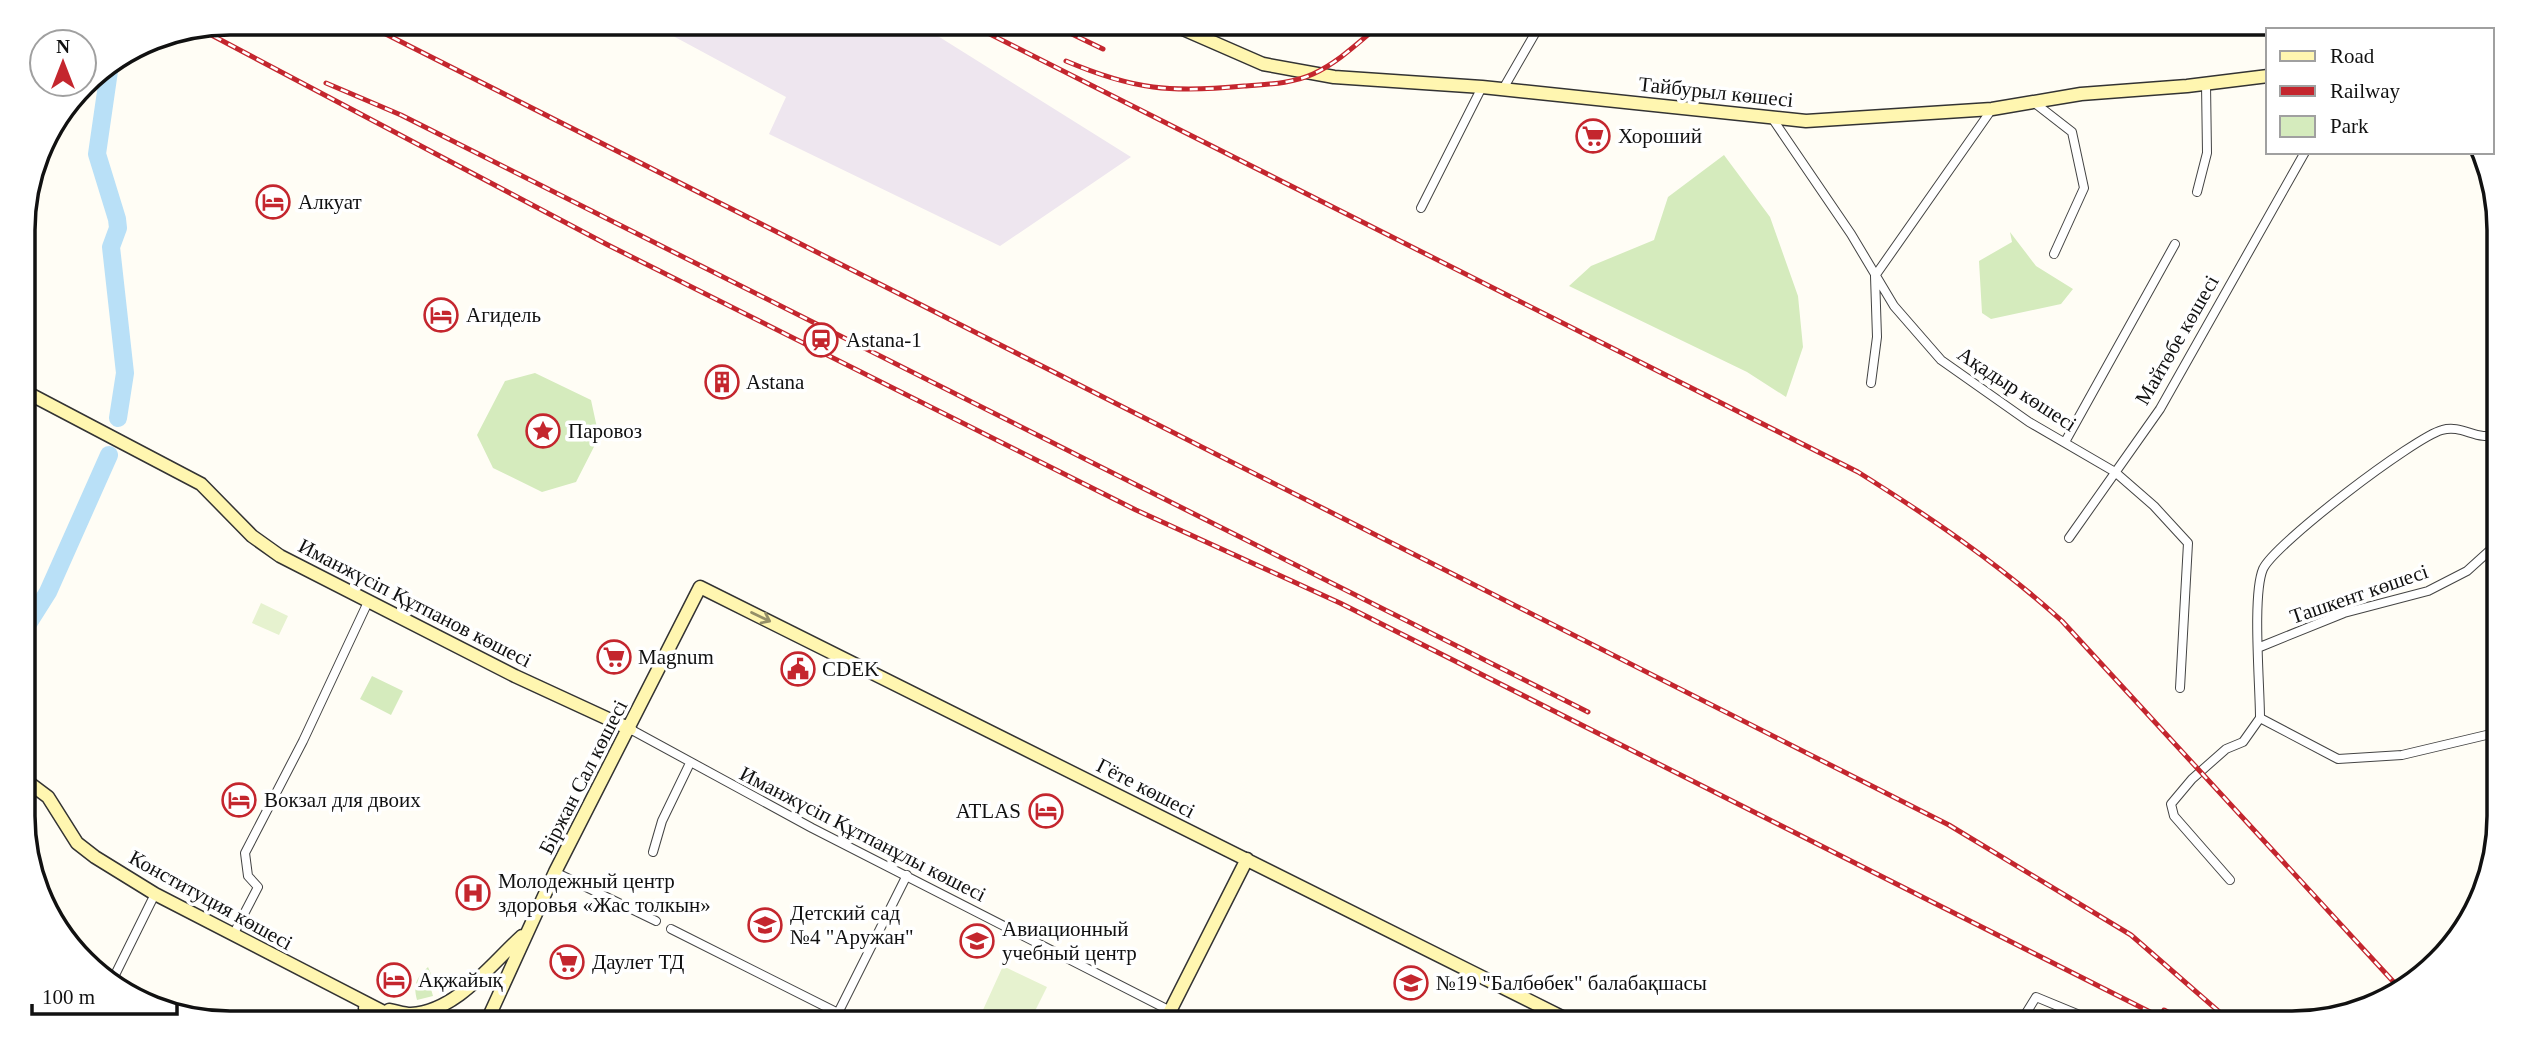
<svg xmlns="http://www.w3.org/2000/svg" width="2522" height="1046" font-family="'Times New Roman',serif">
<style>
.industrial{fill:#eee6ef}
.green{fill:#d5ebbd}
.pitch{fill:#e6f2cf}
.lines{fill:none;stroke-linecap:round;stroke-linejoin:round}
.river{stroke:#b9e0f7;stroke-width:18}
.street-casing{stroke:#444;stroke-width:10}
.secondary-casing{stroke:#333;stroke-width:15}
.street{stroke:#fff;stroke-width:8}
.secondary{stroke:#fff6b0;stroke-width:12}
.rail-casing{stroke:#c4262e;stroke-width:5}
.rail{stroke:#fff;stroke-width:2.5;stroke-dasharray:8;stroke-linecap:butt}
.oneway{stroke:#948f68}
.labels{text-anchor:middle;stroke-width:7;stroke-linejoin:round;paint-order:stroke}
.street-label{font-size:21px;fill:#111;stroke:#fff}
.poi-label{font-size:21px;fill:#111;stroke:#fff;text-anchor:start}
.rim{fill:none;stroke:#111;stroke-width:3.5}
</style>
<rect width="100%" height="100%" fill="#fffdf5"/>
<path class="industrial" d="M649,23H911L925,28L1131,157L1000,246L769,134L786,97Z"/>
<path class="green" d="M1724,155L1770,217L1798,296L1803,347L1786,397L1747,372L1569,286L1591,266L1654,240L1668,197Z
M2010,232L2036,266L2073,289L2061,304L1991,319L1982,313L1979,261L2012,242Z
M535,373L591,400L599,437L576,482L542,492L493,468L477,435L505,381Z
M372,676L403,691L391,715L360,699Z
M428,967L433,979L429,982L433,996L417,1000C413,985 416,978 428,967Z"/>
<path class="pitch" d="M261,603L288,616L279,635L252,623Z
M1003,966L1047,987L1029,1023H977Z"/>
<g class="lines">
<path class="river" d="M110,64L97,154L117,219L118,228L111,247L125,373L118,418
M24,630L48,592L109,455"/>
<defs>
<path id="street" d="M1503,89L1541,23
M2036,104L2072,132L2084,188L2054,254
M1772,118L1851,234L1894,306L1941,360L2029,422L2115,472L2154,506L2188,543L2180,688
M2197,192L2207,153L2206,84
M1421,208L1482,87
M1871,383L1877,337L1875,276L1992,109
M2498,434C2477,442 2463,424 2442,430C2415,437 2274,544 2263,569C2252,595 2260,685 2260,718L2338,759L2402,755L2499,732
M2065,442L2175,244
M2069,538L2160,409L2305,152
M2260,647L2344,613L2428,591L2467,571L2498,543
M630,729L812,828L1194,1023
M653,852L662,821L690,763
M555,872L656,921
M2230,880L2174,816L2171,804L2192,779L2226,749L2243,742L2260,718
M671,929L858,1023
M233,935L258,887L248,876L245,853L303,741L368,602
M113,979L155,894
M838,1013L907,875
M2020,1023L2036,997L2099,1023"/>
<path id="secondary" d="M1169,23L1263,64L1334,77L1482,87L1806,121L1992,109L2081,94L2187,86L2268,76
M24,391L201,484L252,536L280,556L515,676L630,729
M24,779L48,797L77,843L95,857L155,894L405,1023
M365,1008L382,1023
M389,1010C396,1011 404,1014 411,1014C456,1012 491,964 522,936
M486,1023L555,872L700,587L1574,1023
M1164,1023L1247,859"/>
</defs>
<use href="#street" class="street-casing"/>
<use href="#secondary" class="secondary-casing"/>
<use href="#street" class="street"/>
<use href="#secondary" class="secondary"/>
<defs>
<path id="rail" d="M364,23L1949,825L2131,935L2232,1023
M968,23L1858,472C1930,517 1999,564 2062,621L2401,990
M1049,23L1103,49
M200,29L608,245L1136,510L1340,603L2172,1023
M1066,61C1134,90 1171,93 1244,86C1268,84 1291,84 1313,74C1339,62 1360,41 1382,23
M326,83L401,115L1588,712
M2164,1010L2189,1023"/>
</defs>
<use href="#rail" class="rail-casing"/>
<use href="#rail" class="rail"/>
</g>
<defs><path id="oneway-shaft" d="M-6 0H5M1.5-3L5.5 0L1.5 3" fill="none" stroke-width="1.6" stroke-linecap="round" stroke-linejoin="round" transform="scale(1.75)"/></defs>
<use class="oneway" href="#oneway-shaft" transform="translate(761 617) rotate(26)"/>
<defs>
<symbol id="supermarket-ring" viewBox="-11 -11 22 22"><circle r="9.5" fill="#fff" stroke="#c4262e" stroke-width="1.5"/><path d="M-6-5.5h2.5l.6 2H6L4.5 2H-2.5L-4.4-4H-6ZM-1.5 3.2a1.3 1.3 0 1 0 .1 0ZM3 3.2a1.3 1.3 0 1 0 .1 0Z" fill="#c4262e"/></symbol>
<symbol id="hotel-ring" viewBox="-11 -11 22 22"><circle r="9.5" fill="#fff" stroke="#c4262e" stroke-width="1.5"/><path d="M-6-4.5h1.5V1H6V5H4.5V3h-9V5H-6ZM-4 0a1.8 1.8 0 1 1 3.6 0ZM.5 0V-2.5h3Q6-2.5 6 0Z" fill="#c4262e"/></symbol>
<symbol id="station-ring" viewBox="-11 -11 22 22"><circle r="9.5" fill="#fff" stroke="#c4262e" stroke-width="1.5"/><path d="M-3-6H3Q5-6 5-4V2Q5 4 3 4L4.5 6H3L1.5 4h-3L-3 6H-4.5L-3 4Q-5 4-5 2V-4Q-5-6-3-6ZM-3.5-4v3h7v-3ZM-3.5 1v1.5H-2V1ZM2 1v1.5H3.5V1Z" fill="#c4262e"/></symbol>
<symbol id="building-ring" viewBox="-11 -11 22 22"><circle r="9.5" fill="#fff" stroke="#c4262e" stroke-width="1.5"/><path d="M-4-6H4V6H1V3H-1V6H-4ZM-2.5-4.3h1.7v1.8h-1.7ZM.8-4.3h1.7v1.8H.8ZM-2.5-1h1.7V.8h-1.7ZM.8-1h1.7V.8H.8Z" fill="#c4262e"/></symbol>
<symbol id="sight-ring" viewBox="-11 -11 22 22"><circle r="9.5" fill="#fff" stroke="#c4262e" stroke-width="1.5"/><path d="M0-6L1.8-2.2L6-1.7L2.9 1.2L3.7 5.4L0 3.3L-3.7 5.4L-2.9 1.2L-6-1.7L-1.8-2.2Z" fill="#c4262e"/></symbol>
<symbol id="civic-ring" viewBox="-11 -11 22 22"><circle r="9.5" fill="#fff" stroke="#c4262e" stroke-width="1.5"/><path d="M-.6-6.5H3V-4.5H.6V-3L4-1V1h2V6H-6V1h2V-1L-.6-3ZM-1.2 2.5V6h2.4V2.5Z" fill="#c4262e"/></symbol>
<symbol id="hospital-ring" viewBox="-11 -11 22 22"><circle r="9.5" fill="#fff" stroke="#c4262e" stroke-width="1.5"/><path d="M-5-5h3v3.5h4V-5h3V5h-3V1.5h-4V5h-3Z" fill="#c4262e"/></symbol>
<symbol id="school-ring" viewBox="-11 -11 22 22"><circle r="9.5" fill="#fff" stroke="#c4262e" stroke-width="1.5"/><path d="M0-5L7-2L0 1L-7-2ZM-4 1L0 2.5L4 1V4Q0 6-4 4Z" fill="#c4262e"/></symbol>
<symbol id="university-ring" viewBox="-11 -11 22 22"><circle r="9.5" fill="#fff" stroke="#c4262e" stroke-width="1.5"/><path d="M0-5L7-2L0 1L-7-2ZM-4 1L0 2.5L4 1V4Q0 6-4 4Z" fill="#c4262e"/></symbol>
</defs>
<g fill-rule="evenodd">
<use href="#supermarket-ring" x="1574" y="117" width="38" height="38"/>
<use href="#hotel-ring" x="254" y="183" width="38" height="38"/>
<use href="#hotel-ring" x="422" y="296" width="38" height="38"/>
<use href="#station-ring" x="802" y="321" width="38" height="38"/>
<use href="#building-ring" x="703" y="363" width="38" height="38"/>
<use href="#sight-ring" x="524" y="412" width="38" height="38"/>
<use href="#supermarket-ring" x="595" y="638" width="38" height="38"/>
<use href="#civic-ring" x="779" y="650" width="38" height="38"/>
<use href="#hotel-ring" x="220" y="781" width="38" height="38"/>
<use href="#hotel-ring" x="1027" y="792" width="38" height="38"/>
<use href="#hospital-ring" x="454" y="874" width="38" height="38"/>
<use href="#school-ring" x="746" y="906" width="38" height="38"/>
<use href="#university-ring" x="958" y="922" width="38" height="38"/>
<use href="#supermarket-ring" x="548" y="943" width="38" height="38"/>
<use href="#hotel-ring" x="375" y="961" width="38" height="38"/>
<use href="#school-ring" x="1392" y="964" width="38" height="38"/>
</g>
<g class="labels">
<g class="street-label">
<text transform="translate(1716 92) rotate(6)" y="7">Тайбурыл көшесі</text>
<text transform="translate(2177 340) rotate(-60)" y="7">Майтөбе көшесі</text>
<text transform="translate(2017 389) rotate(33)" y="7">Ақадыр көшесі</text>
<text transform="translate(2359 594) rotate(-19)" y="7">Ташкент көшесі</text>
<text transform="translate(415 603) rotate(27)" y="7">Иманжүсіп Құтпанов көшесі</text>
<text transform="translate(583 777) rotate(-63)" y="7">Біржан Сал көшесі</text>
<text transform="translate(1146 788) rotate(27)" y="7">Гёте көшесі</text>
<text transform="translate(863 834) rotate(27)" y="7">Иманжүсіп Құтпанұлы көшесі</text>
<text transform="translate(211 900) rotate(29)" y="7">Конституция көшесі</text>
</g>
<g class="poi-label">
<text x="1618" y="143">Хороший</text>
<text x="298" y="209">Алкуат</text>
<text x="466" y="322">Агидель</text>
<text x="846" y="347">Astana-1</text>
<text x="746" y="389">Astana</text>
<text x="568" y="438">Паровоз</text>
<text x="638" y="664">Magnum</text>
<text x="822" y="676">CDEK</text>
<text x="264" y="807">Вокзал для двоих</text>
<text x="1021" y="818" text-anchor="end">ATLAS</text>
<text x="498" y="888">Молодежный центр<tspan x="498" dy="24">здоровья «Жас толкын»</tspan></text>
<text x="790" y="920">Детский сад<tspan x="790" dy="24">№4 "Аружан"</tspan></text>
<text x="1002" y="936">Авиационный<tspan x="1002" dy="24">учебный центр</tspan></text>
<text x="592" y="969">Даулет ТД</text>
<text x="418" y="987">Ақжайық</text>
<text x="1436" y="990">№19 "Балбөбек" балабақшасы</text>
</g>
</g>
<path d="M0 0H2522V1046H0ZM230 35H2292A195 195 0 0 1 2487 230V816A195 195 0 0 1 2292 1011H230A195 195 0 0 1 35 816V230A195 195 0 0 1 230 35Z" fill="#fff" fill-rule="evenodd"/>
<path class="rim" d="M230 35H2292A195 195 0 0 1 2487 230V816A195 195 0 0 1 2292 1011H230A195 195 0 0 1 35 816V230A195 195 0 0 1 230 35Z"/>
<rect x="2266" y="28" width="228" height="126" fill="#ffffff" stroke="#a0a0a0" stroke-width="2"/>
<rect x="2280" y="51" width="35" height="10" fill="#fff6b0" stroke="#a0a0a0" stroke-width="2"/>
<text x="2330" y="63" font-size="21" fill="#111111">Road</text>
<rect x="2280" y="86" width="35" height="10" fill="#c4262e" stroke="#a0a0a0" stroke-width="2"/>
<text x="2330" y="98" font-size="21" fill="#111111">Railway</text>
<rect x="2280" y="116" width="35" height="21" fill="#d5ebbd" stroke="#a0a0a0" stroke-width="2"/>
<text x="2330" y="133" font-size="21" fill="#111111">Park</text>
<g transform="translate(63 63)"><circle r="33" fill="#ffffff" stroke="#a0a0a0" stroke-width="2"/>
<path d="M0-5L12 26L0 18L-12 26Z" fill="#c4262e"/>
<text y="-10" font-size="19" font-weight="bold" text-anchor="middle" fill="#111111">N</text>
</g>
<path d="M32 1004v10h145v-10" fill="none" stroke="#111111" stroke-width="3.5"/>
<text x="42" y="1004" font-size="21" fill="#111111" stroke="#ffffff" stroke-width="5" paint-order="stroke">100 m</text>
</svg>
